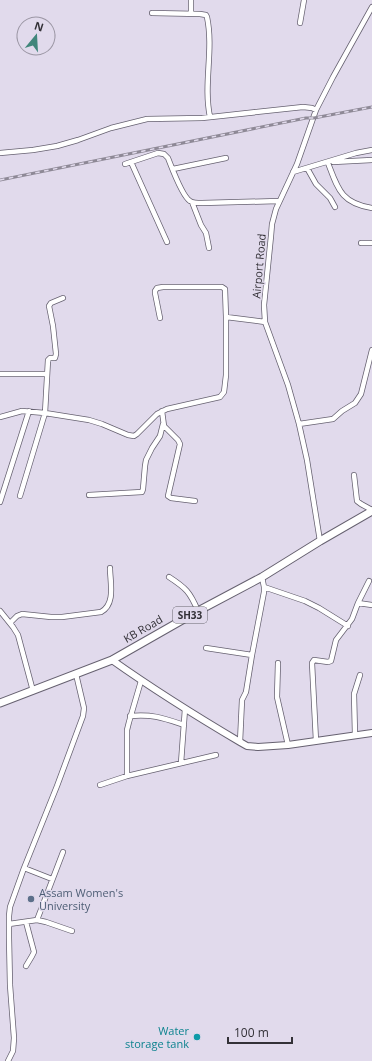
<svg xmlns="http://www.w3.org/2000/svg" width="372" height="1061" font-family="'Open Sans',sans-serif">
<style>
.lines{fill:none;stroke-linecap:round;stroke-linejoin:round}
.minor-casing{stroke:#666170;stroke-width:6}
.secondary-casing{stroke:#666170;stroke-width:8}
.primary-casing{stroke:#666170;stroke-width:9}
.minor{stroke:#fff;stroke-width:4.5}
.secondary{stroke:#fff;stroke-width:6}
.primary{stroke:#fff;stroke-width:7}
.rail-casing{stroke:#8e8996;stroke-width:3}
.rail{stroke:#e1daec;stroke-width:1.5;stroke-dasharray:4.5;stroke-linecap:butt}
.service-dot{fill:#5c6f8a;stroke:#e1daec;stroke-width:1.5}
.culture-dot{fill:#0f9aa8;stroke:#e1daec;stroke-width:1.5}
.labels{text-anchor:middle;stroke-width:3;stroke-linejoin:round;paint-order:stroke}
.shield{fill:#e1daec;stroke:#67646d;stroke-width:1}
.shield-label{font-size:10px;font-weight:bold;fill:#333137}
.street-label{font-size:11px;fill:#333137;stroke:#e1daec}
.service-label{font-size:11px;fill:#4e5e75;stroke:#e1daec;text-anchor:start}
.culture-label{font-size:11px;fill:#0d838f;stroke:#e1daec;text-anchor:end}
</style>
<rect width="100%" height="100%" fill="#e1daec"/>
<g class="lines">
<defs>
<path id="minor" d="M152,13L200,14L206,15L207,17C214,50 203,84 210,117
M191,14V0
M300,23L304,0
M0,153L33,150L57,146L78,140L111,128L147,119L202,118L303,107L312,108L316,110
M131,162L167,242
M333,162L372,160
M328,163C338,189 341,203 372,208
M125,164L158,153L164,154L168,158C172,168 182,196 190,201C193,203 198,203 202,203L279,201
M307,168L316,184L330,198L335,207
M173,169L226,158
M293,172L356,153L372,150
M192,202L201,225L206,233L209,248
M361,243H372
M226,317L265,322
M0,374H47
M162,411L164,426L178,440L180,444L168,496L171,498L195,501
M0,417L22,411L45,413L89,420L102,424L128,435L134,436L137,434L157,414L167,409L220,397L224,392L226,375V317L225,289L222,287H163L157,288L155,291V293L160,318
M299,424L333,419L342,411L355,403L361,394L372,350
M354,475L357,501L361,504L372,510
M89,495L142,492L143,489L145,466L146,460L152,448L160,436L163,424
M20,496L45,413L48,360L50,358H55L56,354L53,326L49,306L51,303L63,298
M0,502L29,411
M320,541L307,460L299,424L288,385L265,322L264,305L271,236L272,224L276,209L297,164L316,110L333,77L372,7
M169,577C186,588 190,592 198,611
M264,587L305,601L319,608L348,626
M358,603L372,605
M0,611L13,627L18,635L33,691
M10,623L17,616L22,614L51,617H62L101,612C116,604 110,582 110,568
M206,648L252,655
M278,663L277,697L288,745
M130,716C153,714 163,718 184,725
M355,735L354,694L360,675
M316,741L312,663L314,660L328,662L331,661L336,640L352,619L358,603L369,581
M240,742L242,700L246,692L252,655L264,592V587L262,577
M181,763L185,709
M127,776V730L129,722L141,681
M100,785L127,776L216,755
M24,868L52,879
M37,920L46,922L72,931
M9,924L37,920L63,852
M26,966L32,956L34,952L26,922
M8,1061L13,1051L14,1038L10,985L9,938V916L10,907L24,868L57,786L83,716L84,708L76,674"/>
<path id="secondary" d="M112,660C153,689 196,716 240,742L247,746L258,747L288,745L372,733"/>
<path id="primary" d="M0,703L112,660L198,611L262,577L320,541L372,511"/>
</defs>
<use href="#minor" class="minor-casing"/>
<use href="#secondary" class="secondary-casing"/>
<use href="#primary" class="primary-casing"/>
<use href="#minor" class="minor"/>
<use href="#secondary" class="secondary"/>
<use href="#primary" class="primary"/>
<defs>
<path id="rail" d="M0,180L306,118H314L372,107"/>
</defs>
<use href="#rail" class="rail-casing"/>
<use href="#rail" class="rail"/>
</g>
<circle class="service-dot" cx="31" cy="899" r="4"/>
<circle class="culture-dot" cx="197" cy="1037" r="4"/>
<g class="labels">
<rect class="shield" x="173" y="607" width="34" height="16" rx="3"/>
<g class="shield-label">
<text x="190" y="619">SH33</text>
</g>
<g class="street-label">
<text transform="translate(259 266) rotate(-85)" y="4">Airport Road</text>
<text transform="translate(143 629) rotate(-30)" y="4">KB Road</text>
</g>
<g class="service-label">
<text x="39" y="897">Assam Women's<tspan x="39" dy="13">University</tspan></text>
</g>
<g class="culture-label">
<text x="189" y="1035">Water<tspan x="189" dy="13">storage tank</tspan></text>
</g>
</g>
<g transform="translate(36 36) rotate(18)"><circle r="19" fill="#e1daec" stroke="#9b96a4"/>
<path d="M0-3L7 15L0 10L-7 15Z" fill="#41867b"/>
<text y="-6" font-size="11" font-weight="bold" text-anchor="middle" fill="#333137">N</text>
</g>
<path d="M228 1037v6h64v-6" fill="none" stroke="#333137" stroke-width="2"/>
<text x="234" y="1037" font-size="12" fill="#333137" stroke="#e1daec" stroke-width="3" paint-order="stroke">100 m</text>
</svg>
